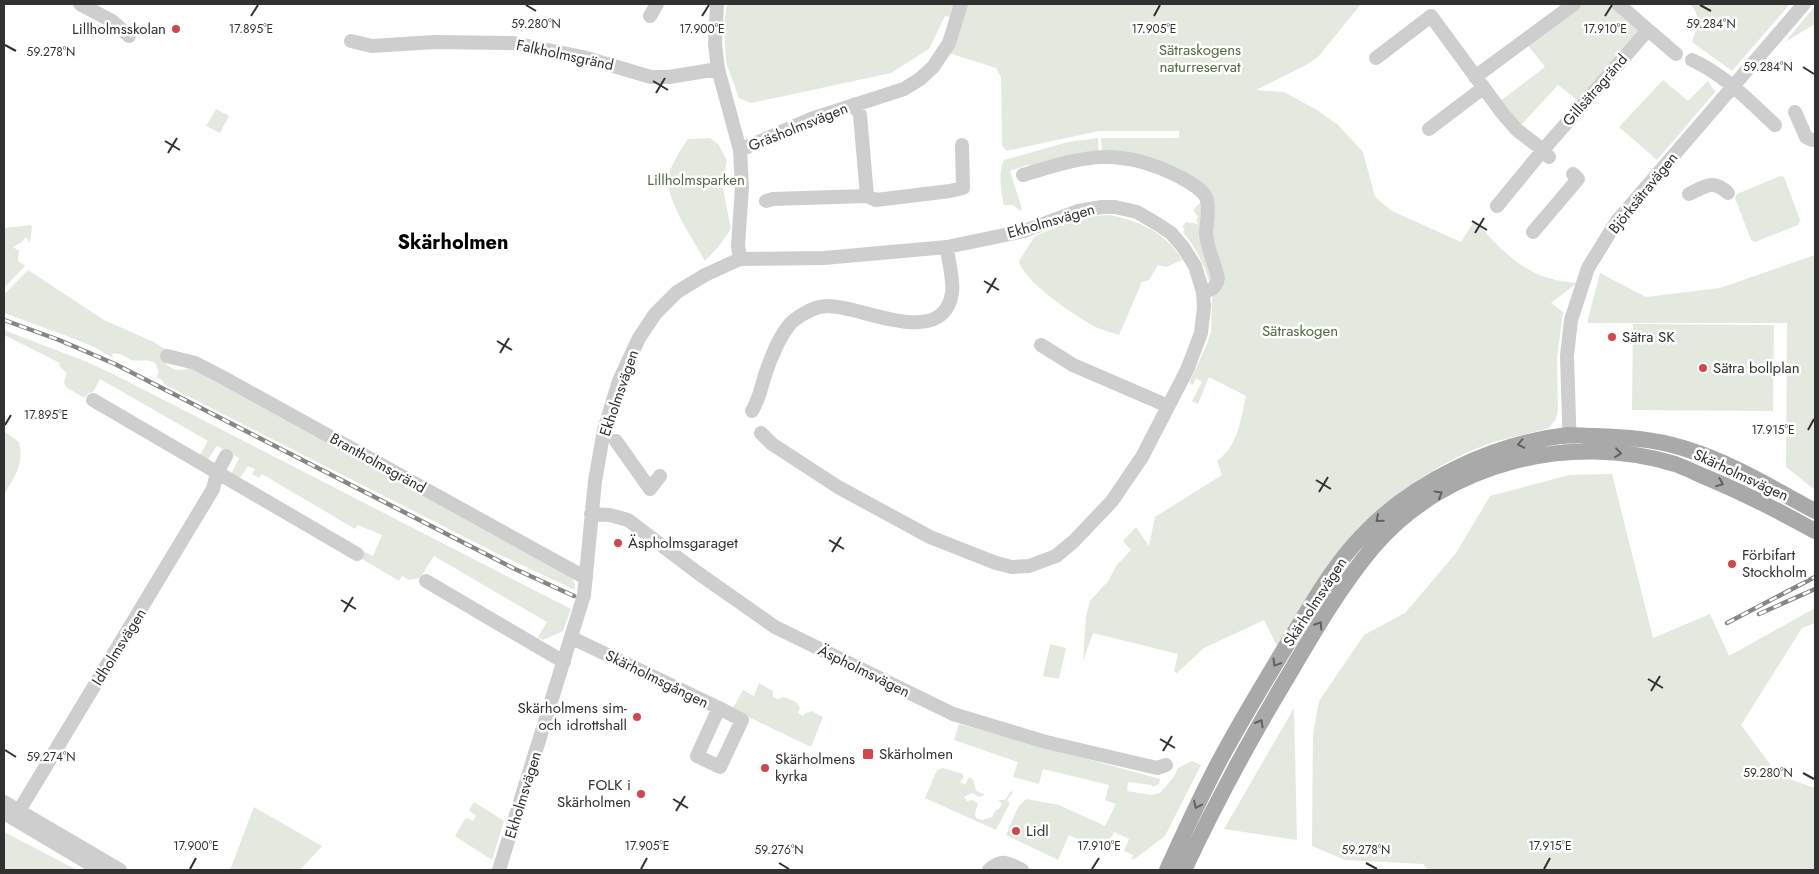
<svg xmlns="http://www.w3.org/2000/svg" width="1819" height="874" font-family="Jost,sans-serif">
<style>
.green{fill:#e3e9de}
.lines{fill:none;stroke-linecap:round;stroke-linejoin:round}
.minor{stroke:#cecece;stroke-width:14}
.major{stroke:#a9a9a9;stroke-width:16}
.rail-casing{stroke:#868686;stroke-width:4.5}
.rail{stroke:#fff;stroke-width:2.5;stroke-dasharray:8;stroke-linecap:butt}
.oneway{stroke:#616161}
.ticks{fill:none;stroke:#313131;stroke-width:2}
.poi-dot{fill:#d6454a;stroke:#fff;stroke-width:2}
.labels{text-anchor:middle;stroke-width:5;stroke-linejoin:round;paint-order:stroke}
.poi-label{font-size:15px;fill:#313131;stroke:#fff;text-anchor:start}
.park-label{font-size:15px;fill:#526942;stroke:#fff}
.street-label{font-size:15px;fill:#313131;stroke:#fff}
.district-label{font-size:20px;font-weight:bold;fill:#000;stroke:#fff}
.ticks-label{font-size:12px;text-anchor:middle;fill:#313131;stroke:#fff;stroke-width:5;stroke-linejoin:round;paint-order:stroke}
</style>
<rect width="100%" height="100%" fill="#fff"/>
<path class="green" d="M727,4H1361L1318,57L1306,65L1256,90L1284,92L1317,110L1338,125L1363,152L1375,197L1392,211L1461,242L1475,220C1494,243 1519,270 1549,278C1558,281 1568,282 1577,283L1551,303L1563,312L1557,358L1558,411L1556,419L1549,428C1528,434 1504,438 1483,446C1430,466 1376,506 1340,549C1316,577 1297,617 1279,650L1264,620L1204,648L1177,673L1174,671L1178,654L1093,633L1083,661L1086,616L1090,601L1109,580L1116,566L1131,550L1123,541L1136,527L1149,546L1155,517L1222,475L1217,461C1238,446 1241,419 1246,396L1209,377L1198,404L1192,401L1202,382L1196,378L1193,385L1189,383L1207,344L1211,331L1212,297L1217,293L1207,191L1102,154L1101,138H1179V131H1099L1006,151L1002,145L1001,77L996,68L949,53L961,19L945,16L929,49L891,73L751,103L739,98L726,62L724,24Z
M1579,4H1613L1641,32L1581,103L1558,85L1520,126L1499,102L1545,67L1526,43Z
M1690,4H1790L1732,71L1692,42C1697,28 1702,17 1690,4Z
M1815,6V24L1785,42Z
M1663,80L1688,101L1708,81L1715,92L1657,160L1619,127Z
M216,109L229,116L220,133L206,126Z
M710,138L719,145L727,161L722,184L731,229L719,246L705,261C694,241 668,203 668,181C668,169 681,149 688,139Z
M1098,138L1099,154L1035,167L1027,165L1010,171L1022,209L1020,211L1013,205H1004C1001,193 998,171 1004,160L1068,142Z
M1780,176L1784,177L1800,220L1798,225L1755,242L1751,240L1735,198L1737,194Z
M1201,202L1212,276L1210,284C1204,264 1196,248 1183,232L1185,229L1182,227L1186,222L1198,224L1196,221L1198,217L1193,210Z
M1109,215C1139,221 1166,232 1182,260L1166,267L1158,265L1149,280L1142,282L1119,335C1111,332 1101,330 1094,326C1075,316 1023,281 1019,261L1035,236L1072,221L1095,216Z
M31,225L32,227L30,243L26,237L22,242L13,247L19,251L18,261L25,266L4,288V228Z
M1815,255V490L1786,467L1787,323H1587L1600,273L1646,297L1720,288Z
M28,270L104,320L154,342L167,350L164,361C172,373 182,370 194,368L571,576L575,584V590L492,551L164,384L162,380L156,377L159,372C157,368 157,363 153,362C146,358 139,362 132,360C124,358 122,352 112,354L113,358L94,347L67,336L4,313V295Z
M1633,324L1774,325L1773,411L1632,410Z
M4,330L87,362L115,375L571,609L563,631L543,640L538,637L547,622L434,556L420,578L409,580L402,576L399,581L359,557L363,551L373,556L382,535L358,525L355,529L262,474L259,478L252,474L255,469L248,466L238,481L230,476L239,458L217,446L206,462L198,458L208,441L100,379L93,392L89,393L84,398L66,387L64,382L67,373L59,366L60,363L4,335Z
M4,431L19,442C24,465 16,474 5,493Z
M1612,474L1653,638L1710,614L1729,656L1815,608V623L1802,628L1741,725L1778,775L1815,788V870H1428L1423,864L1345,860L1312,846L1313,734L1319,701L1364,635L1405,613L1456,553L1490,496L1569,475Z
M1050,644L1066,648L1059,679L1043,676Z
M759,683L773,691V697L778,699L784,697L796,702L800,708L798,713L803,716L806,713L812,711L823,717L811,747L734,710L733,708L743,690L754,696Z
M1294,708L1297,840L1224,829Z
M959,724L1160,779L1159,784L1152,787V785L1128,782L1127,791L1151,795L1160,793L1173,778L1178,768L1192,761L1201,765L1165,836L1136,858L1131,860L1133,855L1124,851L1129,839L1114,832L1104,851L1069,835L1058,860L1006,835L1018,807L1026,799L1059,805L1105,826L1116,804L1105,800L1109,785L1043,769L1039,784L1013,777L1018,762L954,740Z
M943,768L963,774V778L960,782L966,785L967,780L970,777L974,781L976,791L984,794L985,795L979,797L972,793L964,797L967,801L973,800L978,804L975,813L976,818L982,820L992,817L996,810L999,809L1002,804L998,800H1005L1011,791L1013,792L1007,800L1010,803L996,830L925,798L937,770Z
M474,802L504,821L492,860L455,836L465,819L467,818L473,821L476,816L469,810Z
M254,807L322,846L300,870H230Z
M4,832L77,870H4Z"/>
<g class="lines">
<path class="minor" d="M80,4L112,21L129,36
M717,4L715,44L718,69L740,150L742,187L738,246L740,259
M1618,4L1676,54
M650,16L657,4
M351,41L372,46L434,42L513,43L583,57L651,77H669L718,69
M1376,58L1431,16L1503,114L1517,130L1543,150L1648,30
M1692,60C1725,75 1749,101 1775,125
M1475,77L1574,4
M855,104L860,115L867,196
M1795,112L1806,137L1812,140
M1429,129L1483,88
M740,150L811,119L904,89L920,79L933,67L949,43L961,4
M1023,175C1084,156 1118,146 1178,176C1187,181 1204,189 1207,200C1210,211 1206,223 1206,234C1207,248 1215,264 1218,278C1216,288 1212,290 1203,292
M1689,194C1706,186 1713,179 1728,193
M766,201L773,199L867,196L876,200L950,191L963,188L962,145
M1497,206L1543,150L1549,157
M1533,232L1578,179L1573,174
M1041,345L1073,365L1168,406
M167,356L195,363L224,378L586,578
M93,400L357,554
M752,411C759,400 761,388 765,375C770,360 781,332 793,321C802,314 816,306 828,306C862,306 943,350 952,293C954,279 948,261 947,247
M616,441L650,489L660,476
M1570,451L1567,356L1571,320L1588,268L1617,221L1804,4
M591,514L610,515L628,520L698,573L775,627L953,714L1046,742L1157,768L1166,765
M426,581L564,662
M572,638L719,708L742,720L720,767L697,756L719,708
M4,802L120,870
M4,813L100,870
M14,819L213,489L217,473L226,456
M499,870L584,595L595,481L604,430L611,407L619,381L639,338L655,314L677,292L705,275L740,259L824,258L947,247L1024,231L1078,211L1102,207H1115L1137,212L1159,225L1171,233L1183,247L1195,266L1203,292L1204,307L1201,333L1187,370L1142,457L1112,501L1074,541L1056,556L1029,566L1012,567L996,563L930,537L838,487L772,444L761,433
M989,870C1003,858 1007,863 1022,870"/>
<path class="major" d="M1167,870C1184,833 1201,795 1221,758C1242,719 1265,681 1288,643C1311,606 1331,568 1361,537C1412,482 1494,443 1568,435C1577,435 1586,436 1595,436C1625,437 1654,439 1683,448C1730,462 1772,488 1815,511
M1184,870C1215,804 1250,739 1288,676C1314,632 1341,585 1374,546C1447,462 1570,432 1675,464C1684,467 1694,472 1703,476C1742,492 1779,511 1815,531"/>
<defs>
<path id="rail" d="M4,320L59,340L115,364L515,569L574,596
M1759,614L1815,589
M1727,623L1815,577"/>
</defs>
<use href="#rail" class="rail-casing"/>
<use href="#rail" class="rail"/>
</g>
<defs><path id="oneway-chevron" d="M-2-3.5L2.5 0L-2 3.5" fill="none" stroke-width="1.6" stroke-linecap="round" stroke-linejoin="round" transform="scale(1.25)"/></defs>
<g class="oneway">
<use href="#oneway-chevron" transform="translate(1521 444) rotate(168)"/>
<use href="#oneway-chevron" transform="translate(1618 453) rotate(7)"/>
<use href="#oneway-chevron" transform="translate(1720 483) rotate(22)"/>
<use href="#oneway-chevron" transform="translate(1439 494) rotate(-30)"/>
<use href="#oneway-chevron" transform="translate(1379 519) rotate(139)"/>
<use href="#oneway-chevron" transform="translate(1319 625) rotate(-57)"/>
<use href="#oneway-chevron" transform="translate(1276 663) rotate(121)"/>
<use href="#oneway-chevron" transform="translate(1260 723) rotate(-60)"/>
<use href="#oneway-chevron" transform="translate(1197 805) rotate(115)"/>
</g>
<path class="ticks" d="M526,5L536,11M1700,5L1711,11M251,16L258,5M702,16L709,5M1154,16L1160,5M1605,16L1612,5M5,45L16,51M1803,67L1814,74M653,81L668,90M656,93L665,78M165,141L180,150M168,153L177,138M1472,221L1487,230M1475,233L1484,218M984,281L999,290M987,293L996,278M497,341L512,350M500,353L509,338M5,425L11,415M1808,430L1814,419M1316,480L1331,489M1319,492L1328,477M829,540L844,549M832,552L841,537M341,600L356,609M344,612L353,597M1648,679L1663,688M1651,691L1660,676M1160,739L1175,748M5,750L16,757M1163,751L1172,736M1803,773L1814,779M673,799L688,808M676,811L685,796M779,863L789,869M1366,863L1377,869M190,869L196,858M641,869L647,858M1092,869L1099,858M1544,869L1550,858"/>
<g class="poi-dot">
<circle cx="176" cy="29" r="5"/>
<circle cx="1612" cy="337" r="5"/>
<circle cx="1703" cy="368" r="5"/>
<circle cx="618" cy="543" r="5"/>
<circle cx="1732" cy="564" r="5"/>
<circle cx="637" cy="717" r="5"/>
<rect x="862" y="748" width="12" height="12" rx="2.5"/>
<circle cx="765" cy="768" r="5"/>
<circle cx="641" cy="794" r="5"/>
<circle cx="1016" cy="831" r="5"/>
</g>
<g class="labels">
<g class="poi-label">
<text x="166" y="34" text-anchor="end">Lillholmsskolan</text>
<text x="1622" y="342">Sätra SK</text>
<text x="1713" y="373">Sätra bollplan</text>
<text x="628" y="548">Äspholmsgaraget</text>
<text x="1742" y="560">Förbifart<tspan x="1742" dy="17">Stockholm</tspan></text>
<text x="627" y="713" text-anchor="end">Skärholmens sim-<tspan x="627" dy="17">och idrottshall</tspan></text>
<text x="879" y="759">Skärholmen</text>
<text x="775" y="764">Skärholmens<tspan x="775" dy="17">kyrka</tspan></text>
<text x="631" y="790" text-anchor="end">FOLK i<tspan x="631" dy="17">Skärholmen</tspan></text>
<text x="1026" y="836">Lidl</text>
</g>
<g class="park-label">
<text x="1200" y="55">Sätraskogens<tspan x="1200" dy="17">naturreservat</tspan></text>
<text x="696" y="185">Lillholmsparken</text>
<text x="1300" y="336">Sätraskogen</text>
</g>
<g class="street-label">
<text transform="translate(565 55) rotate(12)" y="5">Falkholmsgränd</text>
<text transform="translate(1595 90) rotate(-49)" y="5">Gillsätragränd</text>
<text transform="translate(798 127) rotate(-22)" y="5">Gräsholmsvägen</text>
<text transform="translate(1643 193) rotate(-51)" y="5">Björksätravägen</text>
<text transform="translate(1051 221) rotate(-16)" y="5">Ekholmsvägen</text>
<text transform="translate(619 393) rotate(-71)" y="5">Ekholmsvägen</text>
<text transform="translate(378 463) rotate(29)" y="5">Brantholmsgränd</text>
<text transform="translate(1741 475) rotate(25)" y="5">Skärholmsvägen</text>
<text transform="translate(1315 602) rotate(-57)" y="5">Skärholmsvägen</text>
<text transform="translate(119 647) rotate(-58)" y="5">Idholmsvägen</text>
<text transform="translate(864 671) rotate(26)" y="5">Äspholmsvägen</text>
<text transform="translate(657 679) rotate(26)" y="5">Skärholmsgången</text>
<text transform="translate(523 795) rotate(-73)" y="5">Ekholmsvägen</text>
</g>
<g class="district-label">
<text x="453" y="249">Skärholmen</text>
</g>
</g>
<g class="ticks-label">
<text x="1711" y="28">59.284°N</text>
<text x="536" y="28">59.280°N</text>
<text x="251" y="33">17.895°E</text>
<text x="702" y="33">17.900°E</text>
<text x="1154" y="33">17.905°E</text>
<text x="1605" y="33">17.910°E</text>
<text x="51" y="56">59.278°N</text>
<text x="1768" y="71">59.284°N</text>
<text x="46" y="419">17.895°E</text>
<text x="1773" y="434">17.915°E</text>
<text x="51" y="761">59.274°N</text>
<text x="1768" y="777">59.280°N</text>
<text x="196" y="850">17.900°E</text>
<text x="647" y="850">17.905°E</text>
<text x="1099" y="850">17.910°E</text>
<text x="1550" y="850">17.915°E</text>
<text x="779" y="854">59.276°N</text>
<text x="1366" y="854">59.278°N</text>
</g>
<rect width="1819" height="874" fill="none" stroke="#313131" stroke-width="10"/>
</svg>
